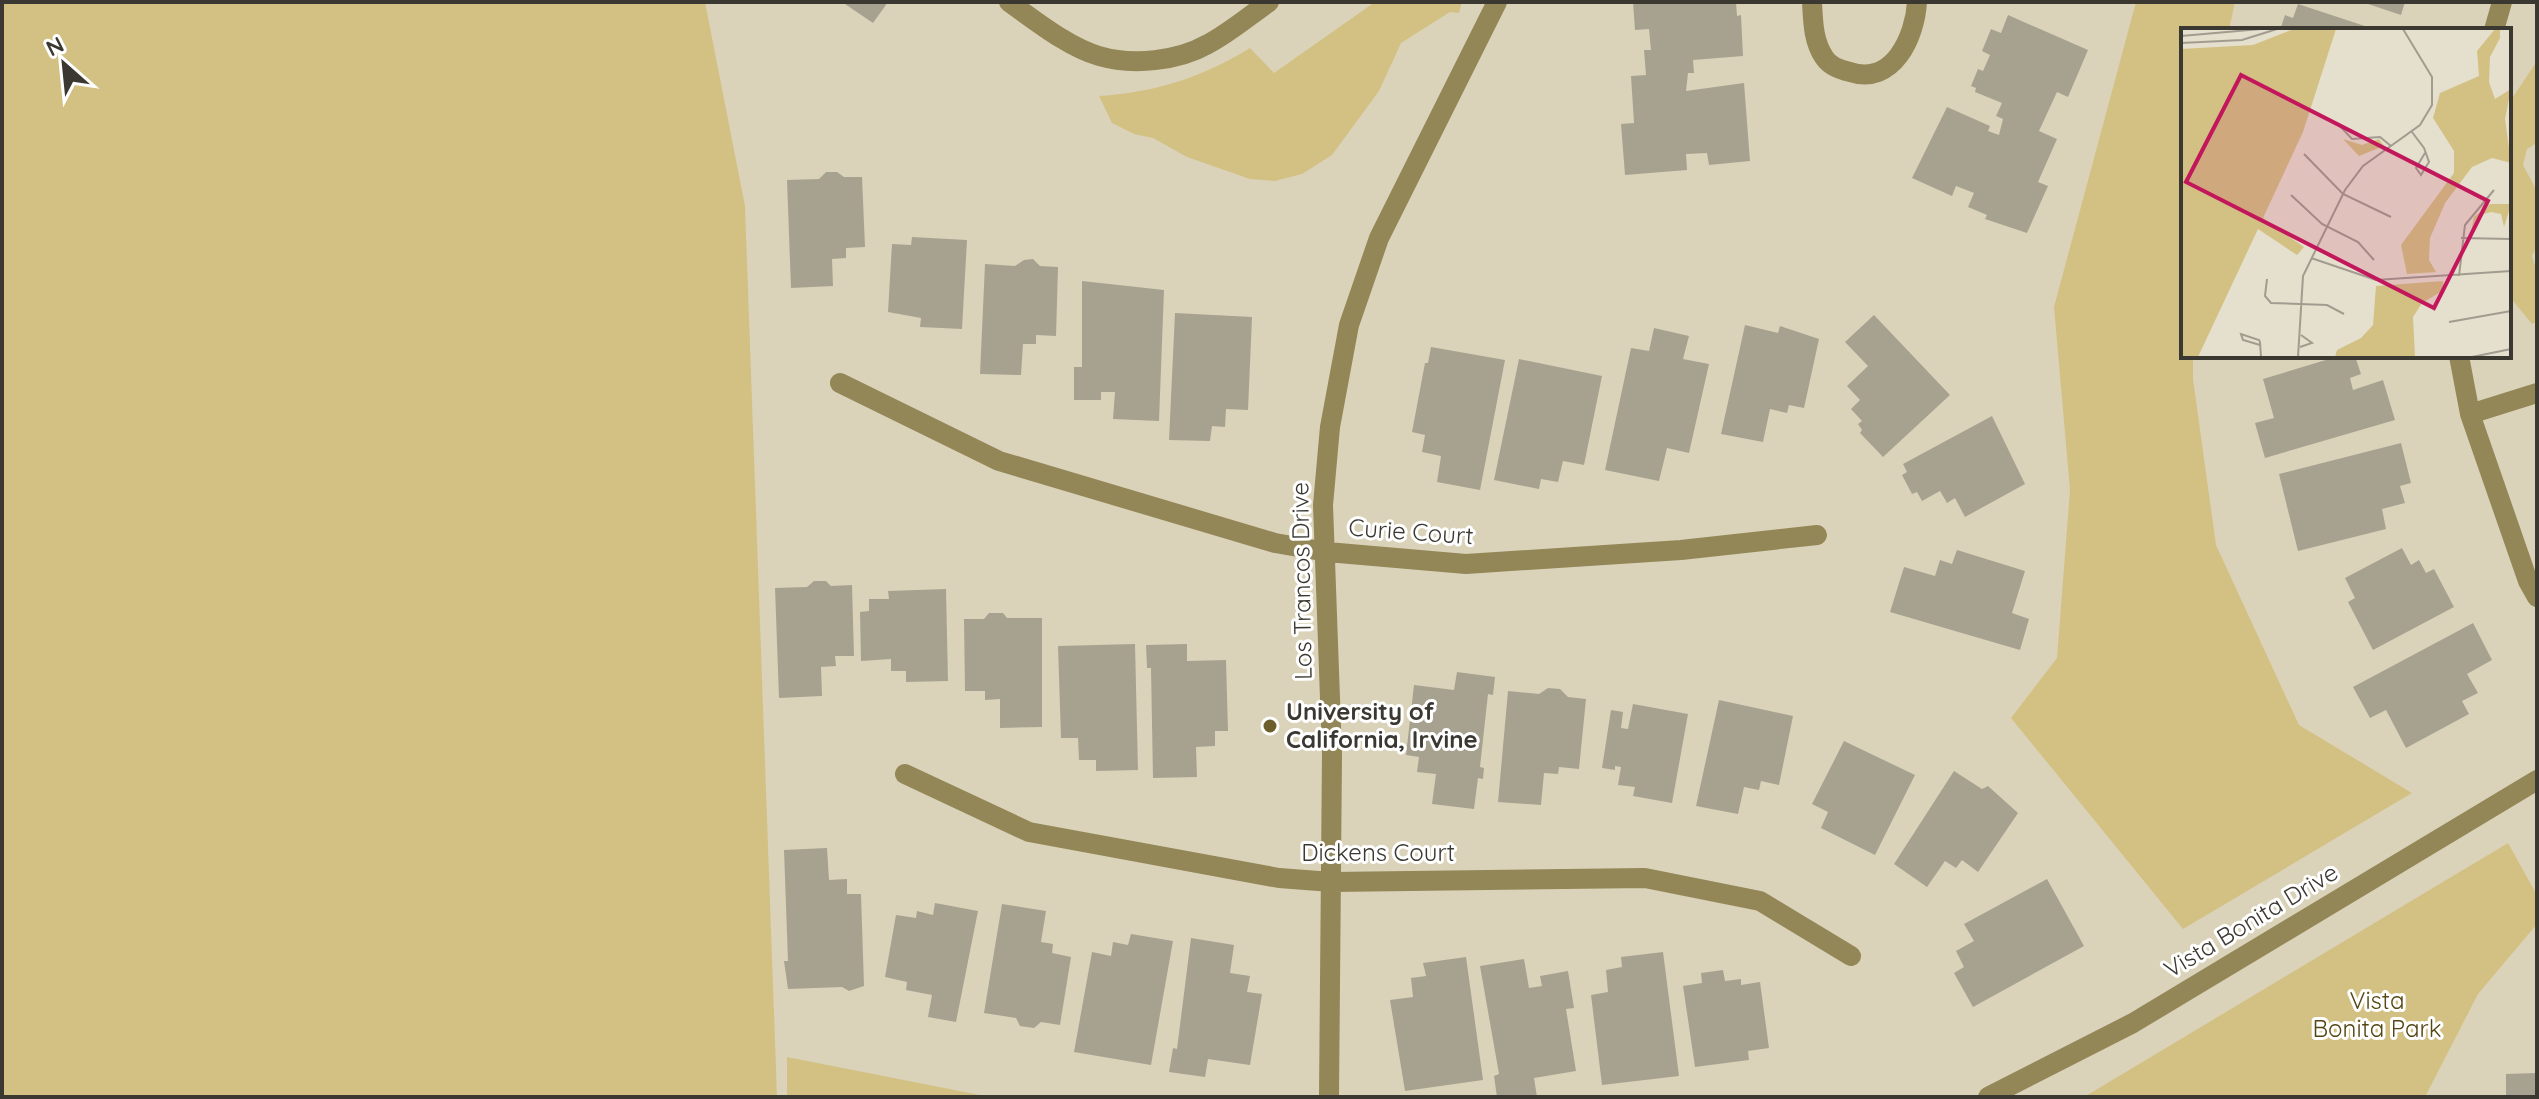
<svg xmlns="http://www.w3.org/2000/svg" width="2539" height="1099" font-family="Quicksand,sans-serif">
<style>
.built{fill:#dad3b9;fill-rule:evenodd}
.green{fill:#d3c184}
.building{fill:#a7a290}
.lines{fill:none;stroke-linecap:round;stroke-linejoin:round}
.minor{stroke:#938657;stroke-width:20}
.poi-dot{fill:#6d5f2c;stroke:#fff;stroke-width:3}
.labels{text-anchor:middle;stroke-width:6;stroke-linejoin:round;paint-order:stroke}
.street-label{font-size:24px;fill:#3a3831;stroke:#fff}
.poi-label{font-size:24px;font-weight:bold;fill:#3a3831;stroke:#fff;text-anchor:start}
.park-label{font-size:24px;fill:#554714;stroke:#fff}
.inset-road{fill:none;stroke:#a19c8f;stroke-width:2}
.view{fill:#c2185b;fill-opacity:0.15;stroke:#c2185b;stroke-width:4}
.inset-edge{fill:none;stroke:#3a3831;stroke-width:4}
</style>
<rect width="100%" height="100%" fill="#e5dfcd"/>
<path class="built" d="M2,2H2537V1097H2ZM2183,30H2509V356H2183Z"/>
<path class="green" d="M2,2H705L745,206L777,1097H2Z
M1375,2H1462L1459,13L1450,12L1401,43L1379,91L1332,155L1302,174L1275,181L1250,179L1187,157L1153,138L1134,134L1112,123L1099,96C1156,92 1201,78 1250,48L1274,73Z
M2136,2H2235L2229,30H2183V356H2193V379L2216,545L2299,725L2412,793L2183,929L2011,718L2057,658L2070,490L2054,307Z
M2537,61V143L2527,149L2523,165L2537,191V246L2532,256L2537,272V322L2532,324L2509,296V103Z
M2508,843L2537,895V924L2478,994L2425,1097H2084Z
M787,1057L990,1097H787Z"/>
<path class="building" d="M842,2H888L873,23Z
M1633,2H1736L1737,16L1741,15L1743,56L1693,60L1694,73H1688L1686,91L1744,83L1750,161L1709,165L1707,153L1686,154L1687,170L1625,175L1621,124L1634,123L1631,76L1646,75L1644,50H1651L1649,29L1635,30Z
M2362,2H2405L2401,15Z
M2298,4L2374,29V30H2280L2285,15L2293,18Z
M2008,15L2088,50L2068,97L2057,92L2039,131L2057,139L2038,182L2048,186L2027,233L1985,219L1987,215L1968,207L1974,193L1956,186L1952,196L1912,178L1947,107L1990,126L1988,131L1999,135L2003,119L1996,116L2002,103L1975,92L1976,88L1971,86L1978,69L1983,71L1990,55L1982,51L1991,29L2001,33Z
M826,172H837L844,177H862L865,247L846,248V258L832,259L833,286L791,288L787,180L819,179Z
M912,237L967,240L962,329L920,327L921,318L888,312L892,244L911,245Z
M1033,259L1040,266L1058,267L1056,336L1036,335V344H1023L1021,375L980,374L985,264L1015,266L1024,260Z
M1082,281L1164,290L1159,421L1113,419L1115,392H1101V400H1074V367H1082Z
M1175,313L1252,317L1248,410L1226,409L1225,427L1212,426L1210,441L1169,440Z
M1874,315L1950,395L1883,457L1860,433L1862,430L1858,424L1862,421L1851,409L1860,400L1847,386L1868,366L1845,342Z
M1745,325L1778,333L1780,326L1819,339L1804,408L1789,405L1787,413L1770,409L1763,442L1721,434Z
M1654,328L1689,336L1683,359L1709,364L1689,453L1667,448L1659,481L1605,470L1631,348L1649,351Z
M1431,347L1505,360L1480,490L1437,482L1441,456L1422,452L1425,435L1412,432L1425,363H1428Z
M2339,356H2355L2361,374L2350,378L2353,390L2383,380L2395,420L2265,458L2255,423L2274,418L2263,379Z
M1519,359L1602,376L1584,465L1563,461L1558,482L1541,479L1539,489L1494,480Z
M1992,416L2025,484L1965,517L1955,498L1947,503L1940,491L1922,501L1917,492L1912,494L1902,475L1907,472L1903,464Z
M2401,443L2411,483L2400,486L2405,503L2382,509L2386,529L2298,551L2279,474Z
M2402,548L2411,565L2419,560L2426,573L2434,569L2454,607L2373,650L2348,602L2355,598L2345,578Z
M1957,550L2025,571L2012,613L2029,619L2020,650L1890,612L1904,567L1935,576L1940,560L1952,564Z
M814,581H826L831,586L852,585L854,656H835L836,666L821,667L822,696L779,698L775,588L807,587Z
M946,589L948,681L906,682V671H891V659L861,661L860,612L869,611V599H889L888,591Z
M989,613H1003L1007,618H1042V727L1000,728V699L985,700V691H965L964,619H984Z
M2473,623L2492,660L2467,674L2478,693L2462,701L2469,714L2406,748L2386,710L2370,718L2353,687Z
M1135,644L1138,770L1096,771V760H1079L1078,738H1061L1058,646Z
M1187,644V661L1226,660L1228,731H1215V746L1196,747L1197,777L1153,778L1151,668H1147L1146,645Z
M1457,672L1495,677L1493,695L1488,694L1480,767L1484,768L1483,779L1478,778L1474,809L1432,804L1436,774L1417,772L1419,757L1406,755L1414,685L1454,690Z
M1548,688L1560,689L1568,697L1586,699L1579,769L1559,767L1558,774L1544,773L1541,805L1498,802L1508,691L1539,694Z
M1719,700L1793,716L1779,785L1761,781L1759,790L1744,787L1738,814L1696,806Z
M1633,704L1688,714L1672,803L1633,796L1635,787L1618,785L1621,767L1615,766V770L1602,768L1611,710L1623,712L1621,728L1628,729Z
M1844,741L1915,775L1875,855L1821,828L1828,812L1812,804Z
M1954,771L1982,789L1988,786L2018,813L1978,872L1962,860L1956,868L1945,861L1927,887L1894,864Z
M827,848L829,880L847,879V894H861L864,986L849,991L842,987L788,989L784,961H788L784,850Z
M2047,879L2084,946L1973,1007L1954,973L1964,967L1956,951L1974,941L1964,924Z
M935,903L978,911L956,1022L928,1017L932,995L906,990L907,982L885,977L896,915L916,918L917,911L933,915Z
M1002,904L1046,911L1041,942L1053,944L1052,953L1071,957L1060,1025L1041,1022L1034,1028L1020,1026L1016,1018L984,1013Z
M1131,934L1173,941L1151,1065L1074,1052L1092,952L1111,956L1113,942L1128,945Z
M1191,938L1234,945L1230,973L1250,976L1247,992L1262,994L1250,1065L1208,1059L1205,1077L1169,1072L1173,1048L1177,1049Z
M1663,952L1679,1076L1602,1085L1591,995L1608,992L1606,970L1622,967L1621,957Z
M1466,957L1483,1080L1405,1091L1390,1000L1413,997L1411,978L1426,976L1423,963Z
M1524,959L1529,988L1542,986L1540,976L1568,971L1574,1008L1566,1009L1576,1071L1534,1078L1537,1097H1497L1494,1076L1499,1074L1480,966Z
M1723,970L1725,981L1741,979V985L1760,982L1769,1048L1748,1051L1749,1060L1695,1067L1683,986L1702,983L1701,973Z
M2537,1073V1097H2506V1074Z"/>
<g class="lines">
<path class="minor" d="M1009,2C1036,21 1068,47 1099,56C1133,66 1178,61 1208,44C1229,33 1249,16 1269,2
M1812,2C1813,20 1813,41 1824,57C1829,66 1841,70 1850,72C1893,86 1915,37 1917,2
M2494,30L2502,2
M2459,356L2470,414L2528,581L2537,597
M840,383L999,461L1275,543L1327,552L1466,564L1681,550L1817,535
M2470,414L2537,393
M905,774L1029,832L1279,878L1332,882L1645,878L1760,901L1851,956
M1329,1097L1332,753L1323,505L1330,427L1349,325L1379,238L1497,2
M1988,1097L2133,1023L2537,780"/>
</g>
<circle class="poi-dot" cx="1270" cy="726" r="8"/>
<g class="labels">
<g class="street-label">
<text transform="translate(1411 532) rotate(4)" y="8">Curie Court</text>
<text transform="translate(1302 581) rotate(-91)" y="8">Los Trancos Drive</text>
<text x="1378" y="861">Dickens Court</text>
<text transform="translate(2251 921) rotate(-31)" y="8">Vista Bonita Drive</text>
</g>
<g class="poi-label">
<text x="1286" y="720">University of<tspan x="1286" dy="28">California, Irvine</tspan></text>
</g>
<g class="park-label">
<text x="2377" y="1009">Vista<tspan x="2377" dy="28">Bonita Park</tspan></text>
</g>
</g>
<g transform="translate(2181 28)">
<rect width="330" height="330" fill="#e5dfcd"/>
<path d="M113,1H155L122,104L82,190L123,219L116,227L77,201L17,329H0V21L72,17ZM314,1H319V10L309,29L308,54L314,71L330,61L324,91L330,135L311,130L291,139L264,175L249,210L248,232L255,244L226,246L220,217L273,145V123L252,90L259,65L298,48L296,23ZM162,111L181,117L198,111L203,118L178,128ZM309,176H330L323,199L320,186L310,184L299,187L290,204L293,189ZM262,253L263,262L241,275L232,289L234,329H154L156,322L180,310L192,297L195,258Z" fill="#d3c184"/>
<path class="inset-road" d="M0,8L80,1M0,15L61,12L96,1M158,97L171,111L199,109L210,118M231,104L243,120L248,134L240,147L235,140L244,125M123,126L162,166L210,189M110,167L141,196L177,214L193,232M280,210L330,211M130,230L195,252L330,243M278,248L284,197L313,162M86,251L84,268L90,275L146,277L163,286M268,294L330,283M79,317L62,312L60,306L78,312L79,314L80,329M119,319L131,315L120,307M117,329L122,248L164,162L182,138L239,97L251,77V49L222,1M291,329L330,321"/>
<path class="view" d="M60,47L307,173L253,280L5,154Z"/>
<rect width="330" height="330" class="inset-edge"/>
</g>
<rect width="2539" height="1099" fill="none" stroke="#3a3831" stroke-width="8"/>
<g transform="translate(64 64) rotate(333)" stroke="#ffffff" stroke-width="6" paint-order="stroke">
<path d="M0-6L14 30L0 20L-14 30Z" fill="#3a3831"/>
<text y="-12" font-size="22" font-weight="bold" text-anchor="middle" fill="#3a3831">N</text>
</g>
</svg>
